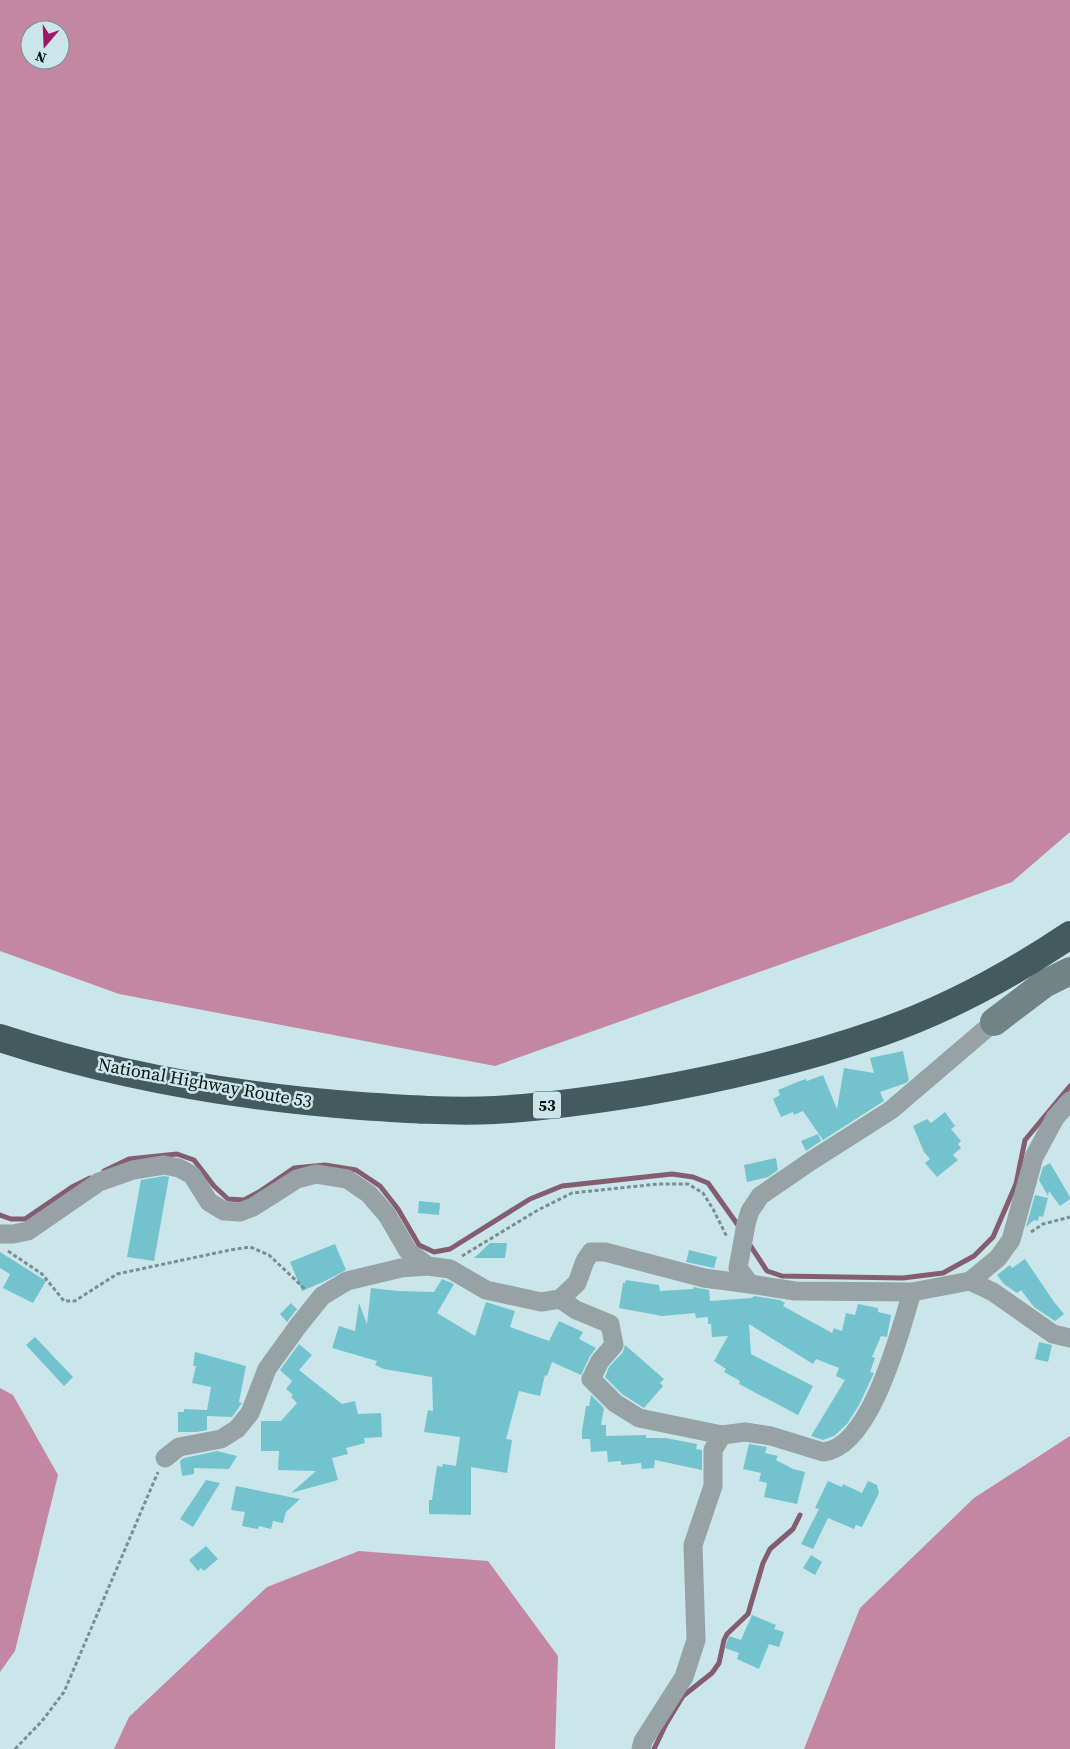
<svg xmlns="http://www.w3.org/2000/svg" width="1070" height="1749" font-family="'Source Serif 4',serif">
<style>
.forest{fill:#c387a1;fill-rule:evenodd}
.lines{fill:none;stroke-linecap:round;stroke-linejoin:round}
.stream{stroke:#845e70;stroke-width:5}
.building{fill:#73c3ce}
.path{stroke:#7a8e91;stroke-width:3;stroke-dasharray:4 2.5;stroke-linecap:butt}
.street{stroke:#96a2a3;stroke-width:19}
.secondary{stroke:#728386;stroke-width:28}
.highway{stroke:#435b5f;stroke-width:28}
.labels{text-anchor:middle;stroke-width:5;stroke-linejoin:round;paint-order:stroke}
.shield{fill:#cae6ea;stroke:#415051;stroke-width:1}
.shield-label{font-size:16px;font-weight:bold;fill:#060f10}
.street-label{font-size:18px;fill:#060f10;stroke:#cae6ea}
</style>
<rect width="100%" height="100%" fill="#cae6ea"/>
<path class="forest" d="M0,0H1070V832L1012,882L495,1066L119,994L0,951ZM30,30H60V60H30Z
M0,1388L13,1395L58,1475L15,1651L0,1672Z
M1070,1436V1749H804L860,1608L974,1498Z
M359,1551L488,1561L558,1656L555,1749H114L129,1717L267,1587Z"/>
<g class="lines">
<path class="stream" d="M104,1171L129,1159L177,1154L194,1160L214,1186L228,1199L244,1200L259,1192L294,1168L325,1165L356,1170L380,1186L398,1209L419,1245L434,1252L450,1249L530,1199L562,1186L672,1174L693,1177L708,1183L740,1228
M0,1215L11,1219H25L72,1187L90,1178
M748,1242L767,1271L782,1276L903,1278L943,1273L974,1256L993,1237L1016,1184L1025,1140L1070,1086
M654,1749L666,1724L683,1696L712,1673L719,1663L724,1640L727,1634L748,1614L763,1563L770,1549L793,1529L800,1515"/>
</g>
<path class="building" d="M903,1051L909,1080L906,1083L880,1092L884,1101L823,1140L803,1111L794,1115L793,1112L781,1117L773,1099L780,1095L778,1090L800,1081L806,1079L807,1081L823,1075L837,1109L844,1068L874,1073L870,1058Z
M945,1112L955,1126L951,1129L961,1141L958,1144L961,1148L953,1155L958,1160L937,1177L925,1163L930,1159L924,1152L913,1126L927,1119L931,1123Z
M818,1134L821,1141L806,1151L801,1141Z
M776,1158L778,1170L768,1177L747,1182L744,1165Z
M1050,1163L1070,1197V1199L1060,1206L1049,1191L1048,1196L1039,1180L1043,1167Z
M164,1176L169,1177L154,1261L127,1257L141,1180Z
M1035,1195L1048,1198L1043,1217L1039,1216L1038,1221L1034,1220L1026,1227Z
M419,1201L440,1203L439,1215L418,1213Z
M490,1243H507L505,1258H474Z
M335,1244L346,1270L323,1282L302,1291L290,1262Z
M689,1250L717,1257L714,1268L686,1262Z
M0,1252L46,1281L33,1303L3,1288L10,1274L0,1268Z
M1025,1259L1054,1302L1064,1314L1055,1321L1034,1307L1021,1290L1017,1293L1004,1284L997,1275L1010,1265L1012,1268Z
M442,1279L454,1284L437,1313L475,1336L486,1302L515,1311L510,1327L549,1341L559,1321L583,1332L579,1339L596,1348L590,1356L581,1375L552,1362L547,1376L545,1375L540,1396L519,1391L506,1439L512,1440L507,1473L471,1467V1515L429,1514V1500H432L437,1466L442,1467L443,1464L456,1466L460,1437L424,1432L428,1410L433,1411L432,1377L384,1369L375,1365L377,1361L332,1348L339,1326L355,1331L359,1303L367,1324L371,1288L398,1291L434,1292Z
M626,1280L659,1285L660,1291L693,1289V1287L709,1290L710,1301L752,1298L754,1296L780,1300L785,1303L783,1306L832,1333L834,1328L842,1331L846,1313L855,1315L858,1304L878,1308V1312L891,1315L887,1337L881,1336L872,1357L875,1358L870,1372L874,1373L859,1405L847,1424L834,1436L823,1440L811,1436L845,1380L836,1376L839,1368L816,1359L813,1364L749,1324L751,1354L813,1386L798,1415L739,1384L740,1381L724,1372L726,1369L714,1361L728,1336L712,1337L711,1324H708V1317L696,1318L695,1313L662,1316L619,1308L623,1283H625Z
M291,1303L297,1309L287,1322L280,1314Z
M35,1337L73,1377L64,1386L26,1345Z
M1039,1342L1052,1345L1048,1362L1035,1359Z
M299,1344L312,1355L299,1370L342,1404L355,1401L358,1414L381,1413L382,1437L364,1438L365,1443L346,1448L348,1454L332,1458L338,1480L291,1493L316,1471L278,1470L279,1451H261V1421H281L297,1403L291,1397L293,1395L286,1389L292,1381L280,1370Z
M625,1345L664,1379L660,1383L663,1386L644,1408L622,1394L605,1377L609,1367L623,1352Z
M195,1352L246,1366L239,1402L242,1403L232,1417L207,1416V1430L197,1432H178V1412H184V1409L207,1410L211,1387L192,1383L196,1366H193Z
M591,1395L604,1408L601,1425H606V1436L646,1435V1438H666L697,1444L696,1449L702,1450V1470L655,1460L654,1468L642,1469L641,1463L621,1465V1461L608,1462L607,1451L591,1452L590,1439H582V1431L586,1406H589Z
M749,1444L767,1447L765,1453L778,1456L776,1460L793,1469L805,1472L797,1504L764,1497L767,1483L759,1481L761,1473L743,1469Z
M217,1451L237,1456L229,1469L194,1468V1474L182,1476L180,1461L184,1458Z
M206,1480L220,1483L193,1527L180,1519Z
M828,1481L842,1487L843,1484L862,1493L868,1481L877,1485L879,1493L862,1527L856,1525L854,1529L828,1518L813,1549L801,1544L819,1509L815,1508Z
M236,1486L300,1499L286,1512L283,1523L273,1521L271,1529L259,1526L258,1529L242,1526L245,1512L231,1510Z
M206,1546L218,1559L204,1571L201,1568L198,1571L189,1560Z
M811,1555L822,1562L815,1575L803,1568Z
M752,1615L776,1625L774,1629L784,1632L779,1647L769,1644L759,1669L737,1659L739,1653L725,1648L729,1636L741,1640Z"/>
<g class="lines">
<path class="path" d="M1031,1232L1043,1224L1070,1217
M8,1251L42,1274L64,1301H75L117,1274L230,1250L250,1247L269,1255L306,1290
M462,1256L538,1210L572,1193L658,1184H688L703,1193L713,1209L727,1237
M15,1749L42,1721L64,1692L158,1472"/>
<path class="street" d="M994,1022L891,1110L811,1161L760,1196L750,1211L746,1224L738,1268L750,1284L795,1291L912,1292L970,1281L993,1292L1053,1334L1070,1338
M0,1234H13L28,1231L99,1182L133,1170L164,1165L179,1168L192,1175L209,1202L224,1211L240,1212L253,1207L297,1179L316,1174L347,1179L369,1194L387,1215L408,1251L428,1266L450,1269L486,1290L541,1302L560,1299L577,1283L585,1261L591,1252H605L704,1278L750,1284
M970,1281L998,1258L1011,1240L1034,1157L1055,1118L1070,1101
M560,1299L576,1310L610,1324L614,1345L600,1361L591,1379L615,1403L639,1418L722,1435
M165,1458L179,1447L221,1439L237,1429L250,1413L267,1369L298,1326L322,1296L347,1281L401,1268L428,1266
M641,1749L643,1741L684,1677L696,1640L693,1545L713,1486V1450L722,1435L745,1432L771,1436L823,1452C871,1448 900,1332 912,1292"/>
<path class="secondary" d="M994,1022L1044,984L1070,971"/>
<path class="highway" d="M0,1038C116,1076 239,1097 361,1106C405,1109 450,1112 495,1110C545,1107 595,1100 644,1092C724,1078 805,1059 882,1032C948,1009 1012,974 1070,935"/>
</g>
<g class="labels">
<rect class="shield" x="533" y="1091.5" width="28" height="27" rx="4"/>
<g class="shield-label">
<text x="547" y="1111">53</text>
</g>
<g class="street-label">
<text transform="translate(205 1083) rotate(10)" y="6">National Highway Route 53</text>
</g>
</g>
<g transform="translate(45 45) rotate(199)"><circle r="24" fill="#cae6ea" stroke="#7c9093"/>
<path d="M0-4L9 19L0 12L-9 19Z" fill="#9e1766"/>
<text y="-8" font-size="14" font-weight="bold" text-anchor="middle" fill="#060f10">N</text>
</g>
</svg>
